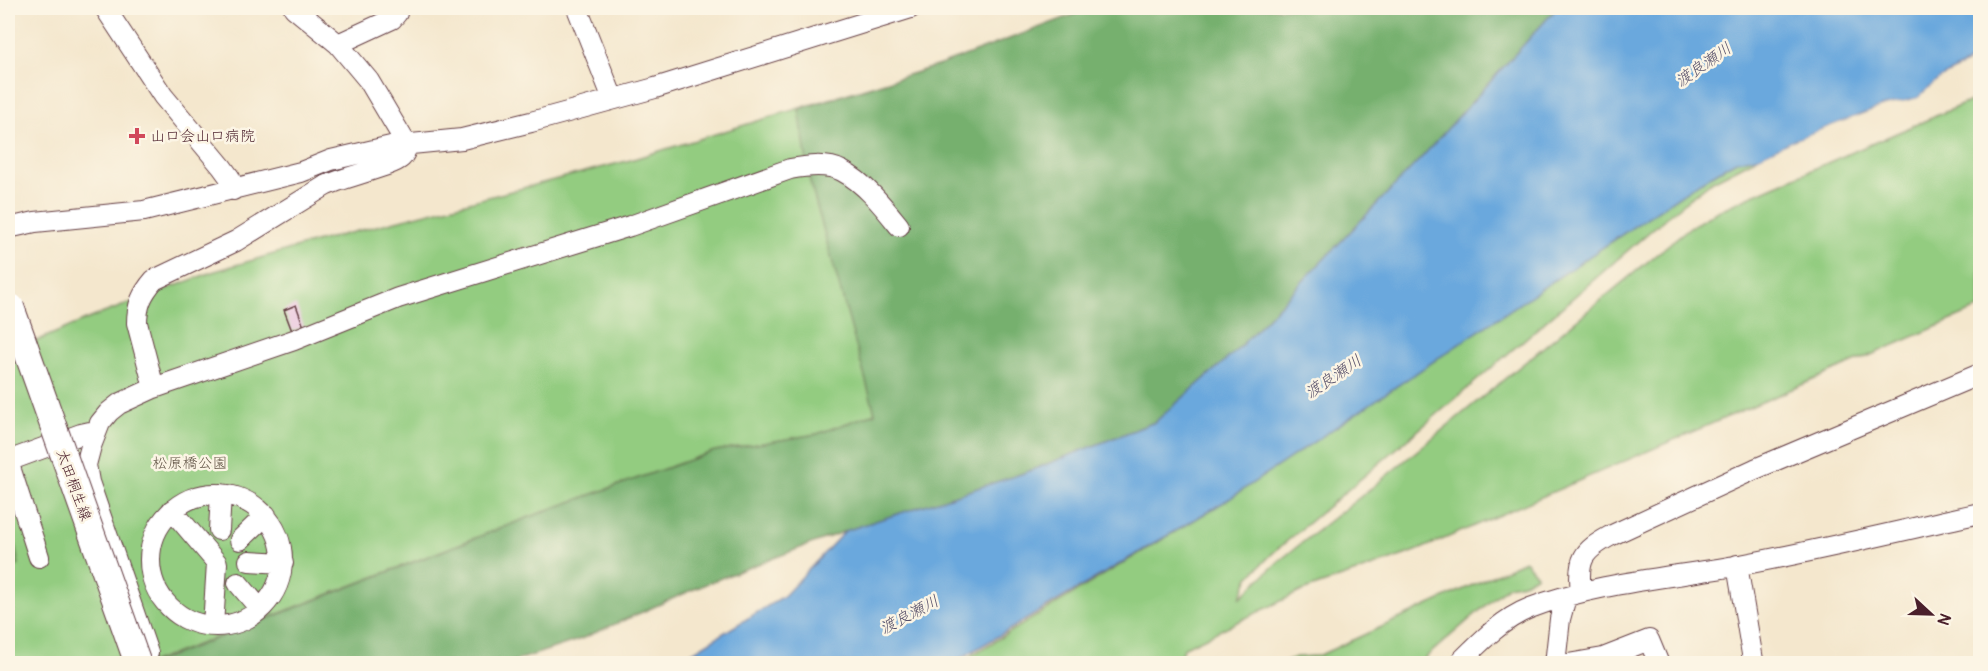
<svg xmlns="http://www.w3.org/2000/svg" width="1988" height="671" font-family="Pangolin,'Klee One',sans-serif">
<style>
.green{fill:#93cc80;stroke:#6e7656;stroke-width:1.5}
.forest{fill:#76b06e;stroke:#60684c;stroke-width:1.5}
.water{fill:#6ba8dd;stroke:#5a6484;stroke-width:1.5}
.pier{fill:#f4e7cd}
.building{fill:#e2b1df}
.lines{fill:none;stroke-linecap:round;stroke-linejoin:round}
.minor-casing{stroke:#643d43;stroke-width:22}
.minor{stroke:#fff;stroke-width:20}
.major-bridge-casing{stroke:#643d43;stroke-width:28;stroke-linecap:butt}
.major-bridge{stroke:#fff;stroke-width:26}
.poi-dot{fill:#d1495b;stroke:#fcf5e5;stroke-width:2}
.labels{text-anchor:middle;stroke-width:5;stroke-linejoin:round;paint-order:stroke}
.poi-label{font-size:15px;fill:#4a1f2b;stroke:#fcf5e5;text-anchor:start}
.park-label{font-size:15px;fill:#605344;stroke:#fcf5e5}
.street-label{font-size:15px;fill:#4a1f2b;stroke:#fcf5e5}
.water-label{font-size:16px;font-style:italic;fill:#564f69;stroke:#fcf5e5}
</style>
<rect width="100%" height="100%" fill="#fcf5e5"/>
<filter id="ink" filterUnits="userSpaceOnUse"><feTurbulence type="fractalNoise" baseFrequency=".0167" numOctaves="2"/><feDisplacementMap in="SourceGraphic" scale="12" xChannelSelector="R" yChannelSelector="G"/><feConvolveMatrix kernelMatrix="1 2 1 2 8 2 1 2 1" color-interpolation-filters="sRGB"/></filter>
<filter id="wash" filterUnits="userSpaceOnUse"><feTurbulence type="fractalNoise" baseFrequency=".008" numOctaves="4" result="noise"/><feDisplacementMap in="SourceGraphic" scale="24" xChannelSelector="R" yChannelSelector="G"/><feGaussianBlur stdDeviation="1.35" result="paint"/><feColorMatrix in="noise" values="0 0 0 0 0 0 0 0 0 0 0 0 0 0 0 0 0 1.4 0 .05"/><feComposite in="paint" operator="in"/></filter>
<g filter="url(#wash)">
<rect width="100%" height="100%" fill="#f4e7cd"/>
<path class="green" d="M940,65L875,413L817,434L715,451L548,510L150,663H8V353L88,319L212,272L315,242L627,161Z
M1980,97V308L1416,551L1302,591L1185,647L1176,663L957,664L1229,499L1700,182L1736,161L1761,156L1711,182L1669,215L1454,400L1273,553L1249,577L1240,598L1279,561L1369,490L1690,227L1716,212L1744,199Z
M1525,561L1537,575L1524,583L1508,586L1419,663H1281L1296,657L1318,656Z"/>
<path class="forest" d="M1091,8H1557L1423,156L1234,353L1155,422L1024,473L845,531L708,583L581,639L509,663L150,664L548,510L715,451L817,434L875,413L810,182L799,109L940,65Z
M8,516L19,565L8,569Z"/>
<path class="water" d="M1557,8H1980V56L1940,78L1918,98L1881,107L1797,139L1761,156L1736,161L1700,182L1229,499L953,663L673,664L784,596L845,531L1024,473L1155,422L1234,353L1423,156Z"/>
<path class="pier" d="M1973,64L1942,81L1919,101L1882,110L1798,142L1762,158L1750,161L1797,139L1881,107L1918,98L1940,78Z"/>
<g id="blocks">
<path class="building" d="M296,305L304,327L292,331L284,310Z"/>
</g>
</g>
<g filter="url(#ink)">
<use href="#blocks" fill-opacity="0" stroke="#643d43" stroke-width="1.5"/>
<g class="lines">
<defs>
<path id="minor" d="M105,8L163,96L222,167L230,178L233,190
M577,8L613,99
M338,44L392,19L397,13L398,8
M8,228L35,222L144,211L301,172L331,160L391,146L462,139L531,122L655,88L911,8
M154,388L137,323C137,305 142,294 154,280L236,241L325,186C341,178 393,166 401,158C404,155 406,150 407,145L369,81L338,44L294,8
M8,461L39,557
M8,461L81,434L90,432L95,434
M150 560a66 66 0 1 1 132 0a66 66 0 1 1-132 0Z
M172,510L217,563L213,626
M219,530L221,494
M240,540L266,515
M249,561L283,563
M1737,565L1753,660
M238,583L260,609
M1581,592C1577,559 1583,551 1610,536L1755,469L1980,374
M148,653L89,482L86,465L91,446L100,423L109,412L119,404L154,388L294,340L398,298L630,226L790,169C806,166 827,163 842,171C865,183 883,206 899,226
M1458,664C1479,643 1502,619 1530,608C1595,583 1667,578 1735,566C1817,551 1899,531 1980,513
M1555,664L1560,619L1566,597
M1568,664L1603,658L1649,640L1659,664"/>
</defs>
<use href="#minor" class="minor-casing"/>
<use href="#minor" class="minor"/>
<defs>
<path id="major-bridge" d="M11,307L138,664"/>
</defs>
<use href="#major-bridge" class="major-bridge-casing"/>
<use href="#major-bridge" class="major-bridge"/>
</g>
</g>
<path class="poi-dot" d="M134 127h6v6h6v6h-6v6h-6v-6h-6v-6h6z"/>
<g class="labels">
<g class="poi-label">
<text x="150" y="141">山口会山口病院</text>
</g>
<g class="park-label">
<text x="190" y="468">松原橋公園</text>
</g>
<g class="street-label">
<text transform="translate(74 485) rotate(70)" y="5">太田桐生線</text>
</g>
<g class="water-label">
<text transform="translate(1703 64) rotate(-35)" y="6">渡良瀬川</text>
<text transform="translate(1333 376) rotate(-34)" y="6">渡良瀬川</text>
<text transform="translate(909 614) rotate(-28)" y="6">渡良瀬川</text>
</g>
</g>
<rect width="1988" height="671" fill="none" stroke="#fcf5e5" stroke-width="30"/>
<g transform="translate(1931 614) rotate(112)" stroke="#fcf5e5" stroke-width="4.5" paint-order="stroke">
<path d="M0-4.5L10 22L0 15L-10 22Z" fill="#4a1f2b"/>
<text y="-9" font-size="16" font-weight="bold" text-anchor="middle" fill="#4a1f2b">N</text>
</g>
</svg>
